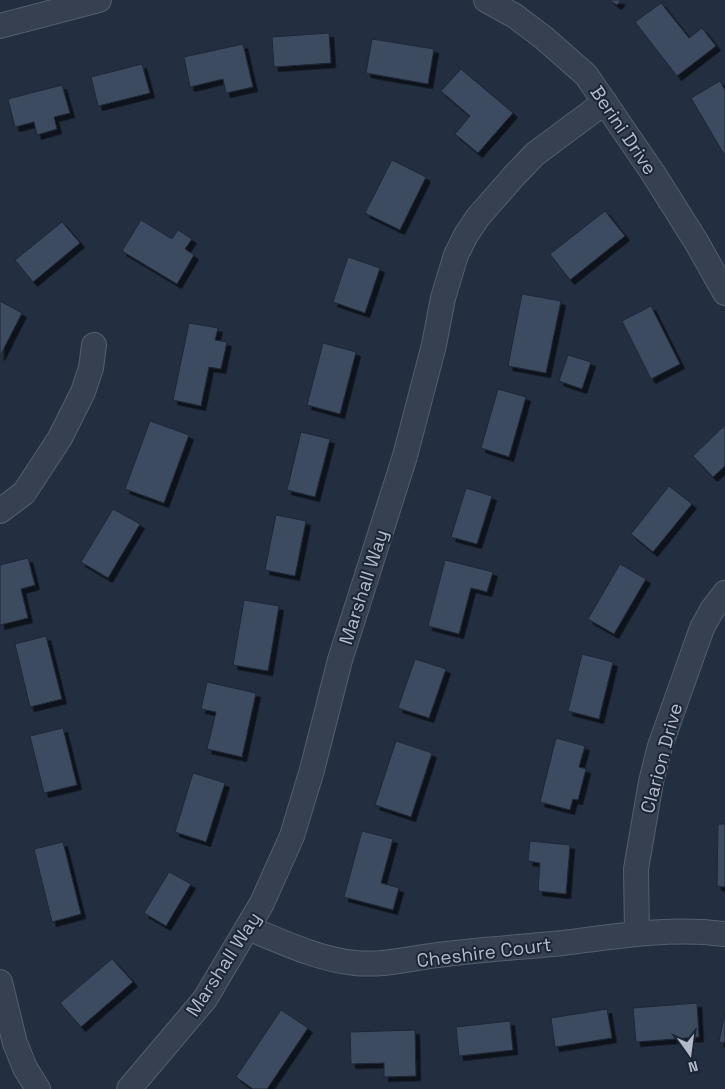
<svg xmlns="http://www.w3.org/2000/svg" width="725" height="1089" font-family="'Space Grotesk',sans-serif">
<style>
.building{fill:#3e4b60;stroke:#1e2737;filter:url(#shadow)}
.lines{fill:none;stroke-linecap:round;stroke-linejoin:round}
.minor-casing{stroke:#555e6d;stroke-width:26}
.minor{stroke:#374050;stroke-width:24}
.labels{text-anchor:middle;stroke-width:4;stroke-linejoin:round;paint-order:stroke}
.street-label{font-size:19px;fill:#b3bbca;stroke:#1c2535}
</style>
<defs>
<filter id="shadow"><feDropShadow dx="4.5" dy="4.5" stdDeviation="0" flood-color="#0009"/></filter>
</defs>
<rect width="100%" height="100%" fill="#232e40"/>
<path class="building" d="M610,0H621L617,5Z
M661,3L689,38L702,28L716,46L677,76L635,22Z
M329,33L331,63L274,67L272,37Z
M372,39L434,49L428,84L366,73Z
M243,44L253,87L226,93L223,79L190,87L184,57Z
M142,64L150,93L98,106L91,77Z
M461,69L513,113L478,153L455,134L470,116L441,91Z
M720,81L725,90V156L691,98Z
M62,85L70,113L54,117L57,129L37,135L34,122L15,127L8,99Z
M392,160L426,177L400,230L365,213Z
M605,211L625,236L570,280L550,254Z
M141,220L172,239L178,230L192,239L185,249L194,255L177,284L122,251Z
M62,222L80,243L33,282L15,260Z
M348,257L380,268L365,313L333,302Z
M522,294L561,301L546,373L508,366Z
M0,301L22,313L0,356Z
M651,306L680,364L651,379L622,321Z
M189,323L218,328L215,340L227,342L221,369L209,367L201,406L173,400Z
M323,343L356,352L340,414L307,405Z
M568,355L591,362L582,389L559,381Z
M498,389L526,397L509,457L481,448Z
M150,421L189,435L164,503L125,489Z
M725,425V466L713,477L693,456Z
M301,432L330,439L315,497L287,490Z
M669,486L692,504L653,552L631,534Z
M466,488L492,496L477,544L451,537Z
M113,509L140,524L108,578L81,562Z
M276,515L306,521L295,576L265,570Z
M28,558L35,585L21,589L28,618L0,625V565Z
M445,560L493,572L487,592L471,588L459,634L428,626Z
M620,564L646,579L614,634L588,619Z
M244,600L279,606L268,671L233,665Z
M46,636L62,699L30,707L15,644Z
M582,654L613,662L599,719L568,711Z
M415,659L446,669L429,718L398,708Z
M207,682L256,693L242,757L207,749L216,712L201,709Z
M63,728L77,785L44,793L30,736Z
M556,738L585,746L579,767L586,769L578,800L573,799L570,810L540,802Z
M396,741L432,753L411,817L375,805Z
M193,773L225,783L206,842L175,832Z
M718,824H725V887L717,886Z
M362,831L393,839L381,883L399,888L393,910L344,897Z
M530,841L570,845L566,894L538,891L540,863L528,861Z
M63,842L81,914L52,922L34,849Z
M169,872L191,884L166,926L144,913Z
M112,959L133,982L81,1027L60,1003Z
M697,1003L699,1037L636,1042L633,1008Z
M607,1009L612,1038L555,1047L551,1018Z
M281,1010L308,1028L267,1089H253L236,1077Z
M725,1012V1043L719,1042Z
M510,1021L513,1050L459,1056L456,1027Z
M415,1030L416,1076L384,1077V1063L351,1064L350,1032Z"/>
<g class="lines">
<defs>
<path id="minor" d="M486,0L515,16L544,38L586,75L653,173L697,243L725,293
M0,26L99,0
M0,511L24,493L60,438L83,392L91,368L94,345
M248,928C283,942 317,959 355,963C387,966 415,957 446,954C485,949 524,947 563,943C618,936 669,927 725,934
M637,933L636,869L651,782L660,746L702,628L712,610L725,593
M0,982L15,1043L25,1068L38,1089
M129,1089L205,999L262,903L292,836L312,770L340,660L405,456L434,345L443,298L456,255L466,235L478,217L514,176L535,154L605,102"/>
</defs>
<use href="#minor" class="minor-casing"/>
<use href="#minor" class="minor"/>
</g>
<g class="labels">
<g class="street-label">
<text transform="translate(624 130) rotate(56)" y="7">Berini Drive</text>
<text transform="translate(363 587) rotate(-72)" y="7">Marshall Way</text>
<text transform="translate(661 758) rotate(-75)" y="7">Clarion Drive</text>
<text transform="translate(484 952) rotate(-7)" y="7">Cheshire Court</text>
<text transform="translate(223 964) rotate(-57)" y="7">Marshall Way</text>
</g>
</g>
<g transform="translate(690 1054) rotate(166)" stroke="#1c2535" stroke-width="4" paint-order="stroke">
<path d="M0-4L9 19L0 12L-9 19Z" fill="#b3bbca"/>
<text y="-8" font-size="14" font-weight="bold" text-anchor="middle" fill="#b3bbca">N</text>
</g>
</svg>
